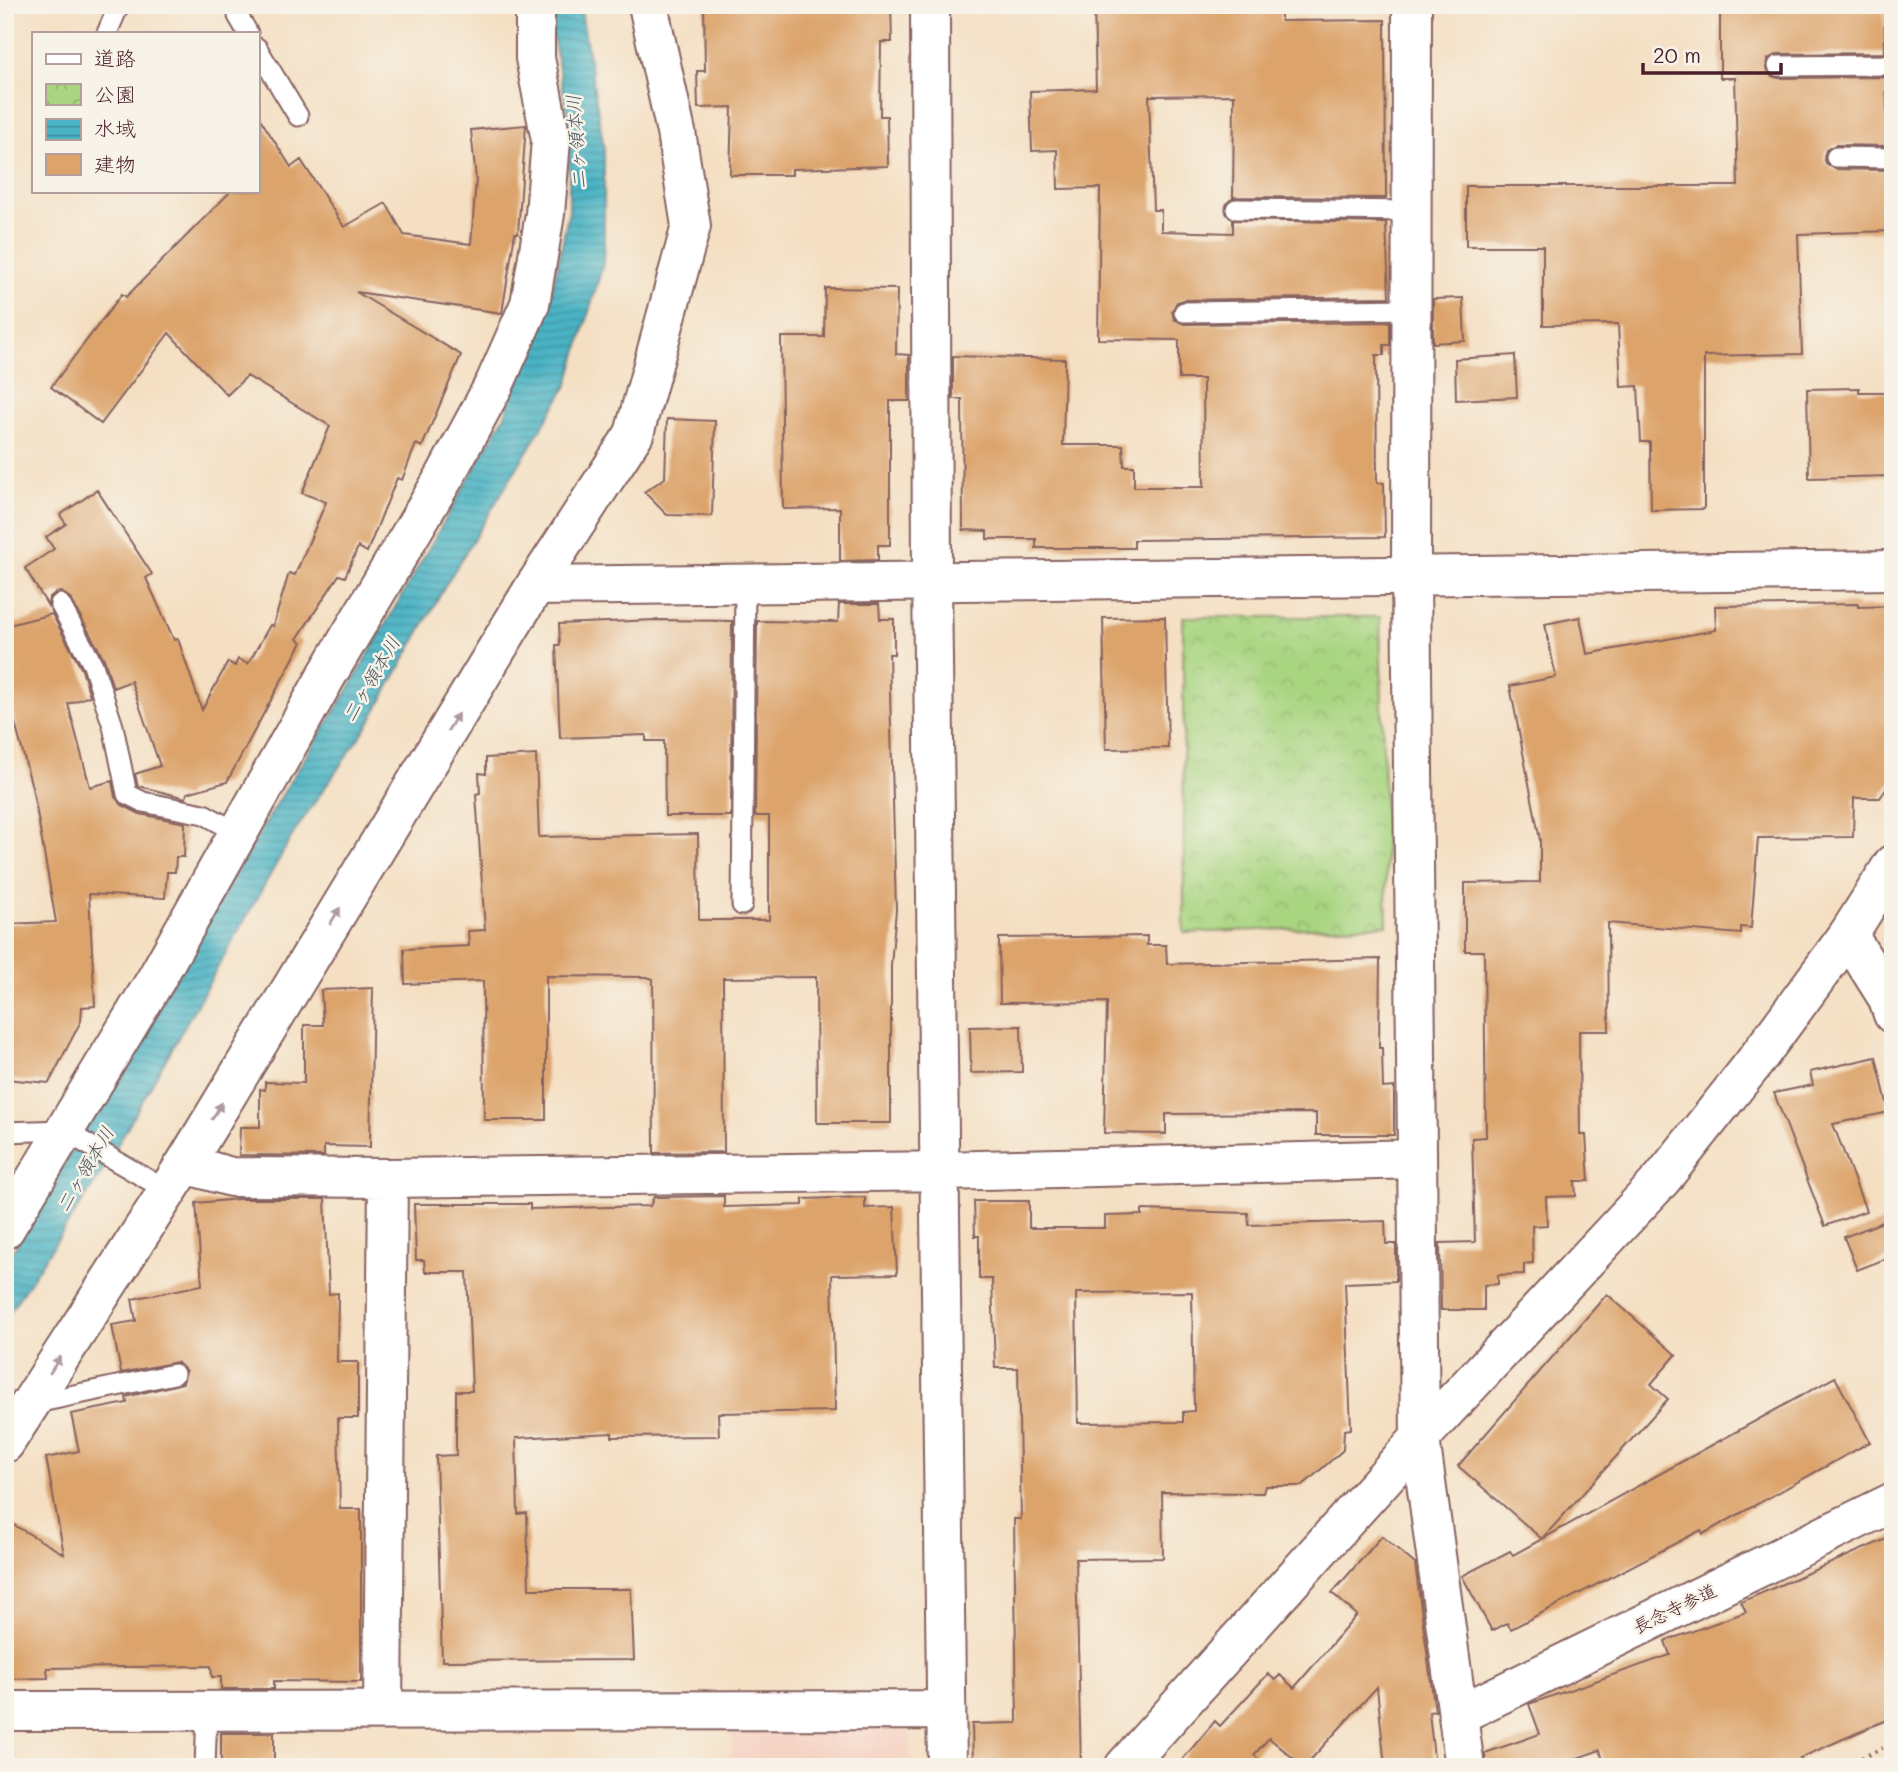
<svg xmlns="http://www.w3.org/2000/svg" width="1898" height="1772" font-family="Mali,'Klee One',sans-serif">
<style>
.built{fill:#f5d2c3}
.park{fill:url(#park-crowns);stroke:#7a7a56;stroke-width:2}
.water{fill:url(#water-rules);stroke:#496a78;stroke-width:2}
.building{fill:#dca36b;fill-rule:evenodd}
.lines{fill:none;stroke-linecap:round;stroke-linejoin:round}
.lane-casing{stroke:#866260;stroke-width:23}
.street-casing{stroke:#866260;stroke-width:42}
.secondary-casing{stroke:#866260;stroke-width:42}
.path{stroke:#866260;stroke-width:4.5;stroke-dasharray:2 5;stroke-linecap:butt}
.lane{stroke:#fff;stroke-width:19}
.street{stroke:#fff;stroke-width:38}
.secondary{stroke:#fff;stroke-width:38}
.oneway{fill:#ae9aa0}
.labels{text-anchor:middle;stroke-width:5;stroke-linejoin:round;paint-order:stroke}
.street-label{font-size:18px;fill:#4a1f2b;stroke:#f7f3e8}
.water-label{font-size:19px;font-style:italic;fill:#495361;stroke:#f7f3e8}
</style>
<defs>
<pattern id="park-crowns" width="20" height="18" patternUnits="userSpaceOnUse" patternTransform="scale(1.75)"><rect width="20" height="18" fill="#a9d581"/><path d="M2 6a3 3 0 1 1 6 0M12 15a3 3 0 1 1 6 0" fill="none" stroke="#93b670"/></pattern>
<pattern id="water-rules" width="6" height="5" patternUnits="userSpaceOnUse" patternTransform="scale(1.75)"><rect width="6" height="5" fill="#48b4c5"/><path d="M0 2.5h6" fill="none" stroke="#3e92a0"/></pattern>
</defs>
<rect width="100%" height="100%" fill="#f7f3e8"/>
<filter id="ink" filterUnits="userSpaceOnUse"><feTurbulence type="fractalNoise" baseFrequency=".0143" numOctaves="2"/><feDisplacementMap in="SourceGraphic" scale="14" xChannelSelector="R" yChannelSelector="G"/><feConvolveMatrix kernelMatrix="1 2 1 2 8 2 1 2 1" color-interpolation-filters="sRGB"/></filter>
<filter id="wash" filterUnits="userSpaceOnUse"><feTurbulence type="fractalNoise" baseFrequency=".00686" numOctaves="4" result="noise"/><feDisplacementMap in="SourceGraphic" scale="28" xChannelSelector="R" yChannelSelector="G"/><feGaussianBlur stdDeviation="1.57" result="paint"/><feColorMatrix in="noise" values="0 0 0 0 0 0 0 0 0 0 0 0 0 0 0 0 0 1.4 0 .05"/><feComposite in="paint" operator="in"/></filter>
<g filter="url(#wash)">
<rect width="100%" height="100%" fill="#f4dfc2"/>
<path class="built" d="M910,1727L911,1767H731V1730Z"/>
<path class="park" d="M1183,617H1380L1387,925L1184,933Z"/>
<path class="water" d="M547,5H580L604,148V260L568,384L448,581L368,725L295,831L102,1172L5,1319V1264L291,780L345,695L504,417L550,301L569,211V122Z"/>
<g id="blocks">
<path class="building" d="M704,5H891L892,42H881L880,116H887L888,166L792,169V175H730L732,107L698,108L697,71H705Z
M1094,5H1281V21L1385,20L1386,198L1233,197L1234,95L1149,96L1153,210H1161V231L1233,233V220L1386,223L1389,297L1184,300L1177,302L1172,311L1174,319L1184,324L1390,322V345H1384V355H1376L1377,483H1384L1385,537L1134,540V548H1036V539H987V531L963,530L962,399H953V356L1065,359L1063,445H1123L1124,466H1134V487H1204L1203,379H1179V340L1098,339L1100,188L1058,189L1057,150L1032,151L1030,91L1096,89Z
M1720,5H1884L1885,53L1778,54L1768,59L1766,67L1771,76L1778,78L1886,77L1888,146L1836,145L1826,150L1824,157L1826,163L1835,169L1889,170V180H1893V231L1798,234L1802,354L1704,356V509L1651,510L1650,442H1641L1638,386L1621,387L1618,324L1543,325V246H1466V186H1738L1735,78H1720Z
M257,114L291,167L301,160L344,227L386,203L404,235L471,244L476,180L471,130L526,125L518,233H515L502,313L356,292L461,355L422,447L416,444L402,480L397,478L367,552L358,547L345,577L339,575L297,639L302,642L227,782L187,793L186,798L138,786L135,774L160,766L131,681L113,688L104,659L70,598L61,592L55,593L49,598L48,606L25,568L54,549L46,537L66,524L60,515L97,490L152,574L146,578L174,640L178,639L202,710L228,662L235,666L238,659L248,664L270,625L273,626L289,573L295,575L326,502L302,493L330,426L247,376L227,395L169,333L101,424L51,387L122,294L126,297L231,191H257Z
M825,288L897,289L896,354L909,355V401H890V545H878V560L840,561V508L783,509L781,337H824Z
M1463,298L1465,341L1433,343V299Z
M1515,355L1517,397L1456,400L1455,359Z
M1859,388V392H1893V476L1809,478L1807,389Z
M667,419L715,421L712,516L667,515L644,492L665,478Z
M839,604H879L880,619H894V654H889L896,910L891,965V1123H817L816,977L723,978L724,1152L654,1153L653,979L647,977L546,976V1120H484L483,981L405,984L404,949L469,946L468,931L485,930L476,794L480,793L479,773L486,774V758L536,755L539,837L698,834L699,920H769V816H755L757,621L838,622Z
M1858,604V607L1893,606V779L1880,798H1854L1853,837L1758,838L1751,928L1741,927V934L1608,923L1609,1031H1579L1580,1135H1586L1589,1181H1575L1576,1196L1546,1197L1547,1225L1532,1226L1533,1263L1524,1264V1274L1498,1275V1284L1484,1285V1310H1441L1440,1243L1475,1242L1472,1138L1486,1137L1484,951H1465V883L1540,882V840L1510,686L1556,677L1545,624L1580,617L1587,654L1716,630L1715,606Z
M52,614L82,670L90,696L68,704L90,787L112,781L115,797L122,805L140,814L185,823L184,857H176L175,872H167L165,898L89,894L95,1006L82,1007L81,1021L49,1083L5,1079V924L56,922L34,795L5,685V626Z
M1165,617L1168,748L1106,749L1103,618Z
M656,620L732,621L731,816H665L664,741H646V735L560,738L556,645H560L559,624Z
M1147,936V945H1166L1167,964L1380,959L1379,1048H1382L1383,1088L1394,1087V1135H1316V1113L1166,1114V1134L1104,1133L1107,1002L1000,1003L999,938Z
M373,988L370,1147L324,1146V1156L239,1155L240,1127H260V1089L265,1090V1082L304,1083V1025H323L321,990Z
M1021,1026L1022,1072L971,1073L970,1027Z
M1876,1057L1889,1112L1833,1124L1866,1211L1825,1226L1774,1093L1813,1085L1810,1072Z
M724,1196V1207L803,1205V1199L865,1197V1208L894,1207L897,1274L832,1275L835,1411L718,1413L719,1436L612,1437V1433L516,1438L518,1514L527,1513L529,1589H631L634,1660L442,1661L436,1456L456,1455V1391H472L467,1272H425L424,1260H416L414,1204H530V1209L650,1206L654,1197Z
M239,1199H325L329,1294L338,1293L337,1362H358V1418H338L340,1509H361V1682L274,1681V1689H221V1677H212L211,1666L47,1668L48,1678L5,1679V1520L64,1554L46,1458L79,1451L71,1414L127,1403L126,1397L183,1383L186,1371L177,1362L121,1373L112,1325L136,1321L132,1299L202,1285L196,1203Z
M974,1201H1029V1228H1105V1216L1142,1215V1210L1248,1213L1249,1225L1385,1221L1386,1244H1396V1281L1345,1283L1351,1429L1344,1430L1343,1450L1302,1486H1265L1263,1493L1162,1492L1163,1558L1076,1559L1081,1767H973L972,1724L1017,1723L1014,1519H1021L1018,1368H995L992,1279H979V1236H975ZM1192,1292L1194,1411L1183,1412V1422L1078,1423L1076,1293Z
M1893,1218V1256L1857,1270L1844,1237Z
M1607,1294L1676,1355L1651,1384L1668,1399L1542,1539L1835,1377L1870,1442L1703,1534L1701,1530L1511,1629L1507,1623L1492,1631L1462,1576L1510,1551L1513,1555L1542,1539L1458,1466Z
M1382,1536L1415,1564L1435,1711L1429,1712L1435,1767H1385L1377,1687L1304,1767L1269,1738L1254,1755L1267,1767H1176L1215,1721L1220,1726L1268,1674L1275,1680L1280,1675L1294,1688L1357,1615L1332,1593Z
M1893,1536V1717L1800,1758L1804,1767H1605L1600,1750L1552,1767H1486L1485,1753L1540,1734L1529,1704L1670,1655L1665,1641L1746,1612L1741,1602Z
M221,1733H274V1767H221Z"/>
</g>
</g>
<g filter="url(#ink)">
<use href="#blocks" fill-opacity="0" stroke="#866260" stroke-width="2"/>
<g class="lines">
<defs>
<path id="lane" d="M238,5V16L248,33
M107,33L119,5
M257,48L298,116
M1778,66L1893,65
M1836,157L1893,158
M1236,209L1412,211
M1184,312L1410,309
M60,604L93,665L113,726L127,794L143,802L204,814L238,833
M742,905L745,585
M5,1132L63,1130L166,1190
M31,1404L174,1374
M205,1767L207,1711"/>
<path id="street" d="M930,5L932,581L947,1767
M1412,5L1411,575L1420,1438L1465,1767
M1848,935L1887,997L1893,1014
M185,1164L231,1177L388,1178L942,1171L1417,1159
M5,1229L155,981L327,675L445,476L495,383L530,304L545,214L551,140L535,58V5
M5,1443L185,1164L535,586L634,434L691,226L676,132L648,5
M383,1710L388,1178
M5,1711L946,1710
M1458,1715L1893,1502"/>
<path id="secondary" d="M535,586L1893,570
M1124,1767L1420,1438L1662,1179L1754,1063L1848,935L1893,864"/>
</defs>
<use href="#lane" class="lane-casing"/>
<use href="#street" class="street-casing"/>
<use href="#secondary" class="secondary-casing"/>
<path class="path" d="M1843,1767L1893,1743"/>
<use href="#lane" class="lane"/>
<use href="#street" class="street"/>
<use href="#secondary" class="secondary"/>
</g>
<defs><path id="oneway-solid" d="M-6-.8H1V-3.2L6.5 0L1 3.2V.8H-6Z" transform="scale(1.75)"/></defs>
<g class="oneway">
<use href="#oneway-solid" transform="translate(453 722) rotate(-59)"/>
<use href="#oneway-solid" transform="translate(335 916) rotate(-59)"/>
<use href="#oneway-solid" transform="translate(217 1111) rotate(-59)"/>
<use href="#oneway-solid" transform="translate(55 1365) rotate(-58)"/>
</g>
</g>
<g class="labels">
<g class="street-label">
<text transform="translate(1675 1609) rotate(-26)" y="6">長念寺参道</text>
</g>
<g class="water-label">
<text transform="translate(576 142) rotate(-94)" y="7">二ヶ領本川</text>
<text transform="translate(371 679) rotate(-60)" y="7">二ヶ領本川</text>
<text transform="translate(85 1169) rotate(-60)" y="7">二ヶ領本川</text>
</g>
</g>
<rect width="1898" height="1772" fill="none" stroke="#f7f3e8" stroke-width="28"/>
<rect x="32" y="32" width="228" height="161" fill="#f7f3e8" stroke="#b29e9c" stroke-width="2"/>
<rect x="46" y="54" width="35" height="10" fill="#ffffff" stroke="#b29e9c" stroke-width="2"/>
<text x="94" y="66" font-size="21" fill="#4a1f2b">道路</text>
<rect x="46" y="84" width="35" height="21" fill="url(#park-crowns)" stroke="#b29e9c" stroke-width="2"/>
<text x="94" y="102" font-size="21" fill="#4a1f2b">公園</text>
<rect x="46" y="119" width="35" height="21" fill="url(#water-rules)" stroke="#b29e9c" stroke-width="2"/>
<text x="94" y="136" font-size="21" fill="#4a1f2b">水域</text>
<rect x="46" y="154" width="35" height="21" fill="#dca36b" stroke="#b29e9c" stroke-width="2"/>
<text x="94" y="172" font-size="21" fill="#4a1f2b">建物</text>
<path d="M1643 63v10h138v-10" fill="none" stroke="#4a1f2b" stroke-width="3.5"/>
<text x="1653" y="63" font-size="21" fill="#4a1f2b" stroke="#f7f3e8" stroke-width="5" paint-order="stroke">20 m</text>
</svg>
